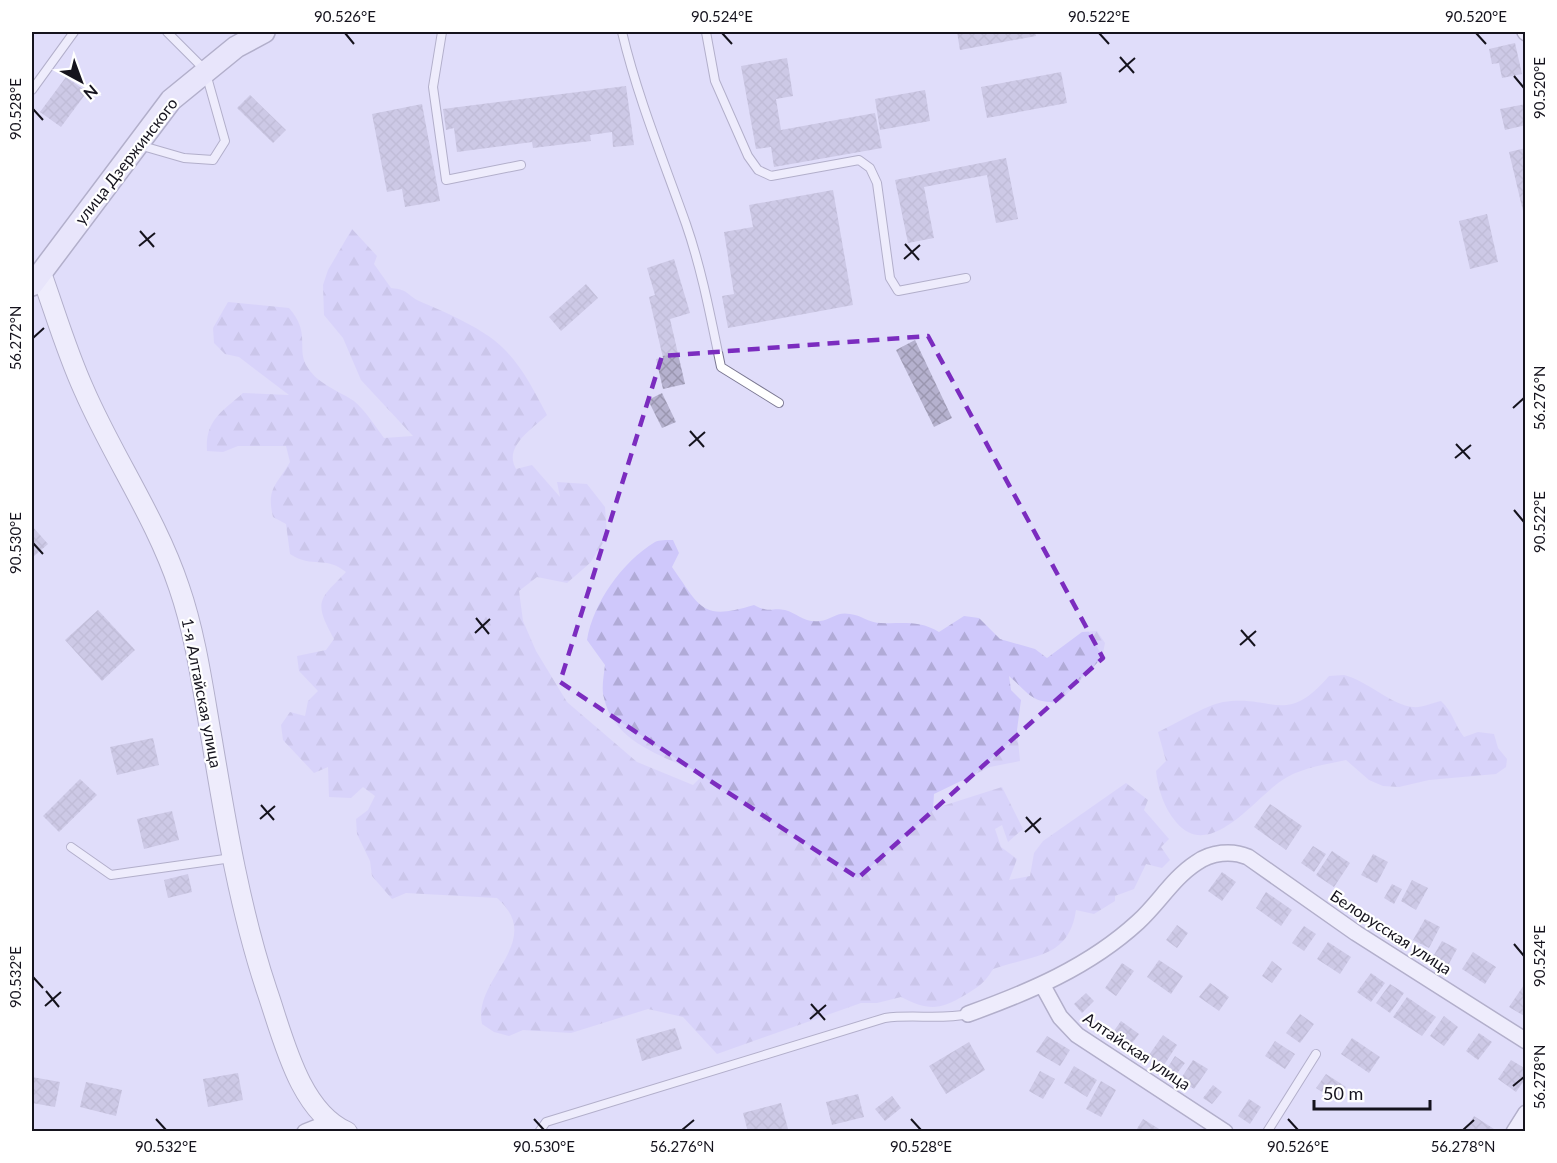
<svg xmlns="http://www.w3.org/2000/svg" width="1557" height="1163" font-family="Lato,sans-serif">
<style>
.forest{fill:url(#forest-firs)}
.building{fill:url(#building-cross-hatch)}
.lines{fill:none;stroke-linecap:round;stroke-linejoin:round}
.service-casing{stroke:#7b7892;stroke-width:10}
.minor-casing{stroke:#7b7892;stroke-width:18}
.tertiary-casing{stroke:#7b7892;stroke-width:22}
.secondary-casing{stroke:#7b7892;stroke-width:24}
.service{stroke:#fff;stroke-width:8}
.minor{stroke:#fff;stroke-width:15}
.tertiary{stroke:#fff;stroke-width:20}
.secondary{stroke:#f1f0fc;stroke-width:21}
.marked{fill:none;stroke:#7b2cbf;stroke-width:4.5;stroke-dasharray:12 8;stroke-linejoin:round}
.ticks{fill:none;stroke:#15131d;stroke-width:2}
.labels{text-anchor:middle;stroke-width:4.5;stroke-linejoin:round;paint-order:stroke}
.street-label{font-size:16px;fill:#15131d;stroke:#fff}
.neatline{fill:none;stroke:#15131d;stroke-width:2}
.ticks-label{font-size:15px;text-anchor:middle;fill:#15131d}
</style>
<defs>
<pattern id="forest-firs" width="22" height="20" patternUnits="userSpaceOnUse" patternTransform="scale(1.5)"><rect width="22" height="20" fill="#cfc8fb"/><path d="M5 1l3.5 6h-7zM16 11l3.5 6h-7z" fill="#b1abd7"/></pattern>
<pattern id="building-cross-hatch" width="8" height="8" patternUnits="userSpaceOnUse" patternTransform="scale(1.5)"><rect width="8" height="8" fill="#b5b1ce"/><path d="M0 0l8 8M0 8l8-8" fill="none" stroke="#9b97b0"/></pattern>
</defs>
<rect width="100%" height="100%" fill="#e0ddfa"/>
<path class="forest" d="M352,229L377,256L374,264L391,288C410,290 405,294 419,301C445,312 488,330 507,352C524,370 535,393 547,415C532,429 503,447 516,469L532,465L560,497L557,482L587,484L605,507L607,537L590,563L567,583L537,577L519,591L523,621L536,651L567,702L637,762L693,785L703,775C667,757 614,744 604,698C601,688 604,675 605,665L587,640C593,603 622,562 655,542C659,540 667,540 673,540L679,553L672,567C701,608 701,621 754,605C771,614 771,607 785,610C797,613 804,623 820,621C831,620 837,611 850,614C861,615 869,623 881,623C904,624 919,620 939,632L964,616L979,618L1000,639L1035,649L1047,658L1082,632L1097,631L1105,643L1102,658L1059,702C1031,704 1028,692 1009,676L1011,690L1021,700L1017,730L1020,761L990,767L934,794L933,809L1002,787L1023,829L1008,842L1002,825L995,829L1001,847L1017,859L1009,880L1030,876L1034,853L1043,841L1126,783L1148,800L1144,810L1169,839L1161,847L1170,860L1162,868L1146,864L1134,889L1115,896V901L1094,914L1076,910C1069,959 1032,955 993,969C985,983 978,987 965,995C940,1010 928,1011 901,997L877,1003H861L717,1054L683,1017L648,1009L571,1033L523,1030L509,1036L494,1032L482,1024C472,978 547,942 497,898L406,893L392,899L372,876L370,861L357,834L356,819L368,810L375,796L363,787L351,798L329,797L328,767L314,773L283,740L281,725L290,712L305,716L308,701L318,691L299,671L297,656L326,650L334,639C313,601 319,600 346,572C325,555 313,569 290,554L286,524L273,517C266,488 277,485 290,462L286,446H238L223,452L207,451C205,420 222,412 243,393L289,395L239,357L225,354L214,343L213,328L228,302L289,308C312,334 295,349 308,368C318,384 339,391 354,401C365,410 375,426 384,438L413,436L361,380L343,338L324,315L323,285L328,270Z
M1344,675C1366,680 1393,706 1413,707C1421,708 1432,703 1441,701C1453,712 1454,724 1464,737L1478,732L1494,734L1498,748L1507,759L1506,767L1496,774L1429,780L1399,787L1383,786L1369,780L1346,760C1324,765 1299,768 1281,781C1253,800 1209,862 1176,822C1164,808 1158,789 1156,771L1166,761L1158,732C1176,724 1204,706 1223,702C1274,694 1285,727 1329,676Z"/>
<path class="building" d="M957,32H1035L1036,36L960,50Z
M1515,43L1522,74L1502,78L1499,63L1492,64L1489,49Z
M787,58L793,96L776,99L781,130L875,113L882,148L774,167L771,147L756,149L741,66Z
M1061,72L1067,103L987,118L981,87Z
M66,77L87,92L61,127L40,112Z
M626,86L634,145L613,147L612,132L590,135L591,141L533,148L532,142L457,152L454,128L446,130L443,109Z
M925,90L930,121L880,130L875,99Z
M250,95L286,130L273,143L237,108Z
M422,104L440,201L405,207L402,189L387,192L372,114Z
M1526,104V125L1505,130L1500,109Z
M1526,148V211H1523L1509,152Z
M1006,158L1018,219L996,223L987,175L924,187L934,238L908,243L895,180Z
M833,190L853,305L728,328L722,296L734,294L724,232L753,227L749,205Z
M1487,214L1498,262L1470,269L1459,221Z
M674,259L690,313L670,319L685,384L663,389L656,359L663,358L649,297L655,295L647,268Z
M586,284L598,298L561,331L549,317Z
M915,340L952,418L934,427L896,350Z
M662,393L676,422L662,428L648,400Z
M32,526L48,544L32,558Z
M98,610L135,650L102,681L65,640Z
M153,738L159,765L117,775L110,747Z
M80,779L97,795L59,832L43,816Z
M1270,804L1302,826L1286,850L1254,827Z
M172,811L179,840L144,849L137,819Z
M1313,846L1326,854L1314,872L1301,863Z
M1332,851L1350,863L1334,887L1316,875Z
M1373,854L1388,862L1377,883L1361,875Z
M1222,872L1236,882L1222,901L1208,891Z
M188,874L192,892L168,898L164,880Z
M1412,880L1428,888L1416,910L1401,901Z
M1392,884L1402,889L1394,904L1384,898Z
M1266,892L1292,910L1281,926L1256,908Z
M1425,919L1440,927L1429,948L1413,940Z
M1177,925L1188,933L1177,948L1166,940Z
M1304,926L1316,934L1304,951L1292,943Z
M1442,941L1457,949L1445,971L1430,962Z
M1328,942L1351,957L1340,974L1317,959Z
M1473,952L1496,967L1485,984L1462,969Z
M1159,960L1183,976L1171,994L1147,977Z
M1272,961L1282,969L1272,983L1262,976Z
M1122,963L1134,971L1116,996L1105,988Z
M1371,973L1385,983L1371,1002L1357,992Z
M1526,982V1017L1509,1007Z
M1210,983L1229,997L1219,1011L1199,997Z
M1390,984L1404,993L1390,1013L1376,1003Z
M1086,993L1094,1001L1082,1013L1074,1004Z
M1407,997L1436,1017L1422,1036L1393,1017Z
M1300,1014L1314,1024L1300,1043L1286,1033Z
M1444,1016L1458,1027L1444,1046L1430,1036Z
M1121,1021L1139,1034L1129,1047L1111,1035Z
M675,1028L682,1049L642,1061L636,1039Z
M1479,1033L1492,1042L1478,1060L1466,1051Z
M1163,1035L1177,1045L1164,1065L1149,1055Z
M1047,1036L1070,1050L1060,1066L1036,1052Z
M1352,1038L1380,1057L1369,1073L1341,1054Z
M1275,1041L1295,1054L1285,1069L1265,1056Z
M969,1042L985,1070L946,1094L929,1066Z
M1175,1056L1185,1063L1175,1076L1166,1070Z
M1193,1060L1208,1069L1194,1089L1180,1080Z
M1511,1060L1526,1069V1078L1516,1092L1498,1079Z
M1074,1066L1097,1080L1087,1097L1064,1083Z
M1040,1071L1055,1079L1043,1099L1029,1091Z
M238,1073L243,1100L208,1107L203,1079Z
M1326,1074L1346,1087L1336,1101L1316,1088Z
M32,1077L60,1082L55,1107L32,1103Z
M1101,1081L1116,1090L1101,1117L1086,1109Z
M86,1082L122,1090L116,1116L80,1107Z
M1213,1085L1222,1092L1212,1104L1203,1098Z
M858,1094L864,1117L832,1125L826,1102Z
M892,1096L901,1108L885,1121L875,1109Z
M1249,1099L1261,1107L1250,1124L1238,1116Z
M781,1103L788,1129L748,1132L743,1113Z
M1474,1116L1494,1129L1492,1132L1465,1131Z
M1143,1119L1164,1132H1135Z"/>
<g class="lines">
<defs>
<path id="service" d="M442,32L433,87L446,180L521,165
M622,32C638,99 663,159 686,224C702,270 711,319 721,367L779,403
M706,32L715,81L748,156L758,170L771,176L859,160L870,168L877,183L890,278L898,291L966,278
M32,90L74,32
M139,145L184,158L213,160L225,141L205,70L167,32
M71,847L111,875L232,858
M539,1132L546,1122L885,1018C913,1014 941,1020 968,1014
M1267,1132L1316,1054"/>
<path id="minor" d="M1525,32L1526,33
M1043,986L1060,1017L1077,1035L1225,1132
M968,1014C1029,992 1089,967 1138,922C1158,904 1173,878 1196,863C1211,852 1232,850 1248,857L1356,933L1526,1041
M305,1132L330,1122
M1514,1132L1526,1113"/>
<path id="tertiary" d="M41,273C55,312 67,353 84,390C113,457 156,518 179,587C196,636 203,690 212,741C226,825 240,910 267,991C283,1037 299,1111 347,1132"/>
<path id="secondary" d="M32,285L171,100L236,47L264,32"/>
</defs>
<use href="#service" class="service-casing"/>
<use href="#minor" class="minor-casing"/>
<use href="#tertiary" class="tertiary-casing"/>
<use href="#secondary" class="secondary-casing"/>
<use href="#service" class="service"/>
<use href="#minor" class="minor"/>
<use href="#tertiary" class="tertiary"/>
<use href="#secondary" class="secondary"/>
</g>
<path d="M0 0H1557V1163H0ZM928,336L1103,658L858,878L560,682L662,356Z" fill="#e0ddfa" fill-opacity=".55" fill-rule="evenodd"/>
<path class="marked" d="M928,336L1103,658L858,878L560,682L662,356Z"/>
<path class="ticks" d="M345,33L354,44M722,33L732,44M1099,33L1109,44M1476,33L1486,44M1120,57L1134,73M1119,72L1135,58M1514,76L1524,88M33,109L43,120M140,231L154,247M905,244L919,260M139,246L155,233M904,259L920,245M33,338L44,328M1513,408L1524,398M690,431L704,447M1456,444L1470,459M689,446L705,432M1455,458L1471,445M1514,510L1524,522M33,543L43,554M476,618L489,634M1241,630L1255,646M475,633L490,619M1240,645L1256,631M261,805L274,820M1026,817L1040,833M260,819L275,806M1025,832L1041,818M1514,944L1524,956M33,977L43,988M46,991L59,1007M811,1004L825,1020M45,1006L61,992M810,1019L826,1005M1513,1086L1524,1077M156,1119L166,1130M534,1119L544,1130M911,1119L921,1130M1288,1119L1298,1130M682,1130L694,1120M1463,1130L1474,1120"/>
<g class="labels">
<g class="street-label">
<text transform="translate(126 161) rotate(-52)" y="6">улица Дзержинского</text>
<text transform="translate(202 693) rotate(79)" y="6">1-я Алтайская улица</text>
<text transform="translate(1391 932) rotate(33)" y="6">Белорусская улица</text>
<text transform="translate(1137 1051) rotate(34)" y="6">Алтайская улица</text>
</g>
</g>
<rect width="1557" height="1163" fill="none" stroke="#ffffff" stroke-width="66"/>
<g transform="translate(81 81) rotate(139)" stroke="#ffffff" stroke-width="4.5" paint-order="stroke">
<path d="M0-4.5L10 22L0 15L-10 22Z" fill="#15131d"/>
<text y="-9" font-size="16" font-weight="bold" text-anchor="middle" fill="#15131d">N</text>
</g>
<path d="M1314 1100v9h116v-9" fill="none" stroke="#15131d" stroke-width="3"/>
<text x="1323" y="1100" font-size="18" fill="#15131d" stroke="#ffffff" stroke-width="4.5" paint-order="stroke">50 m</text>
<rect x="33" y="33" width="1491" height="1097" class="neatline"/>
<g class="ticks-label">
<text x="345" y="22">90.526°E</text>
<text x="722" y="22">90.524°E</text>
<text x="1099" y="22">90.522°E</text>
<text x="1476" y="22">90.520°E</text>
<text transform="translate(1540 88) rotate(-90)" y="5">90.520°E</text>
<text transform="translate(16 109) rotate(-90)" y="5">90.528°E</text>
<text transform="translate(16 338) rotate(-90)" y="5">56.272°N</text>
<text transform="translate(1540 398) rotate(-90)" y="5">56.276°N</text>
<text transform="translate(1540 522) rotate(-90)" y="5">90.522°E</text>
<text transform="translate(16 543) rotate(-90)" y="5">90.530°E</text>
<text transform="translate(1540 956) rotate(-90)" y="5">90.524°E</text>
<text transform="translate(16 977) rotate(-90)" y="5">90.532°E</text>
<text transform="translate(1540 1077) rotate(-90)" y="5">56.278°N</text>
<text x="166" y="1152">90.532°E</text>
<text x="544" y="1152">90.530°E</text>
<text x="682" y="1152">56.276°N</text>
<text x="921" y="1152">90.528°E</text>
<text x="1298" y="1152">90.526°E</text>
<text x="1463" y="1152">56.278°N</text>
</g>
</svg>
